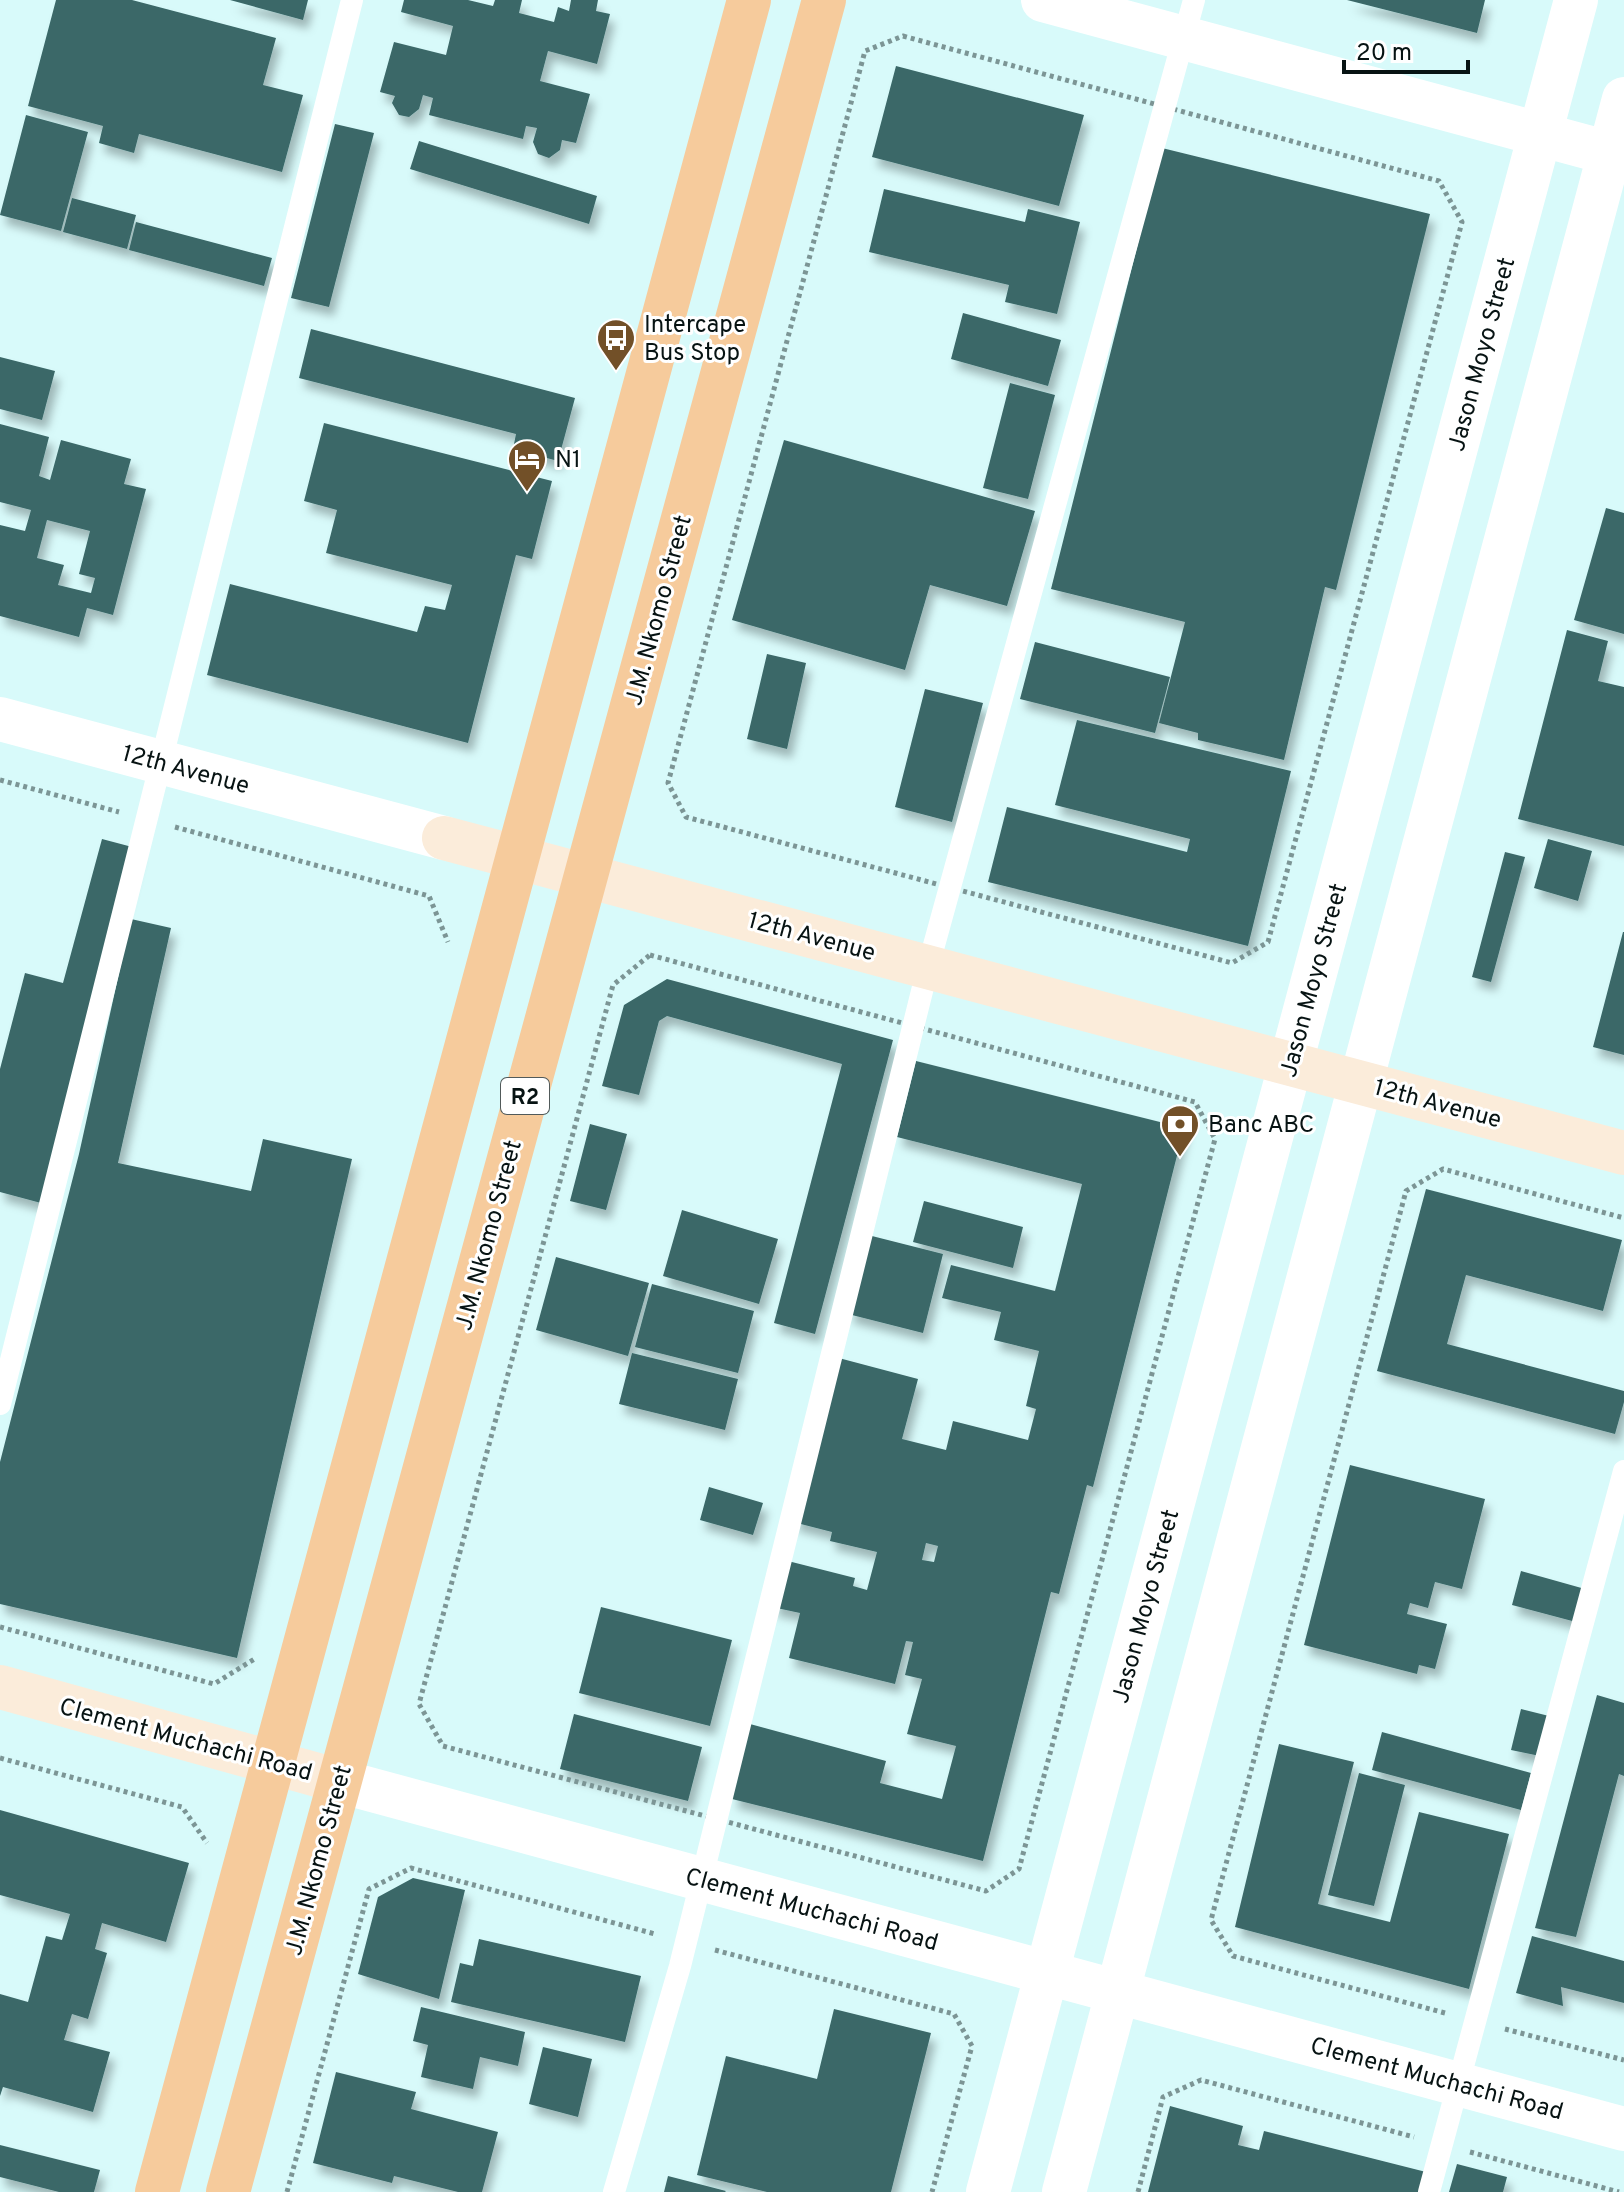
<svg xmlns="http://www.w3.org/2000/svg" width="1624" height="2192" font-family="Overpass,sans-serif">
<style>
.building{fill:#3a6868;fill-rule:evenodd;filter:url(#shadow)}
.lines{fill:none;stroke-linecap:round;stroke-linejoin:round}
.path{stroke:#7c9595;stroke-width:5;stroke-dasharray:4 4;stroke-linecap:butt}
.service{stroke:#fff;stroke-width:22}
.minor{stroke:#fff;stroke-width:44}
.tertiary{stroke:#fff;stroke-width:44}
.secondary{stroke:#fbecda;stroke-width:44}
.trunk{stroke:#f6cb9c;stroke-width:44}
.labels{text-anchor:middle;stroke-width:6;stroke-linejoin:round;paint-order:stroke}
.shield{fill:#fff;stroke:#515a5a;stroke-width:2}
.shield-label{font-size:22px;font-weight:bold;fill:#071313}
.poi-label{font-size:24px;fill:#071313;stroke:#fff;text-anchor:start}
.street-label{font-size:24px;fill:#071313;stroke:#fff}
</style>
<defs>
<filter id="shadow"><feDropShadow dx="5" dy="9" stdDeviation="4" flood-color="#0004"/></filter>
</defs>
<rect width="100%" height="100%" fill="#d8fafa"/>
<path class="building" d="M56,0H132L276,38L263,85L303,95L282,172L139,134L134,153L99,143L103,126L28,106Z
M230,0H308L303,20Z
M404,0H468L493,6L495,0H522L519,13L554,22L558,7L569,11L571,0H598L596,11L610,14L597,64L548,51L540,81L590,94L576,143L562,140L560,150L549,158L538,154L533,142L537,128L526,126L523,139L429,115L433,98L423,95L419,109L409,117L399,115L392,103L395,96L380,92L394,42L446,55L453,26L401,12Z
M1347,0H1485L1477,33Z
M896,66L1084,115L1059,206L872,157Z
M26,115L88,132L61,231L0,215Z
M335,124L374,133L329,307L291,298Z
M419,141L597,196L589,224L410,169Z
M1162,148L1430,214L1336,590L1325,587L1284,760L1198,740V733L1159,723L1185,622L1051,589Z
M884,189L1025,222L1028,209L1080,222L1057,314L1005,302L1009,285L869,252Z
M72,198L136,215L127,249L63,232Z
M136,222L272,258L264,286L129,250Z
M963,313L1061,340L1048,386L951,359Z
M311,329L575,398L558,461L513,449L516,434L299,378Z
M0,357L55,371L42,420L0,409Z
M1010,383L1055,395L1028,499L983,488Z
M324,423L552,481L532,559L516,555L468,743L207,675L230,584L417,632L425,606L445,610L452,585L326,553L337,510L304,501Z
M0,424L49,437L39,476L50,480L61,440L131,459L124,484L146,489L113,615L87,608L79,637L0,616V525L25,531L31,510L0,502ZM47,520L90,531L79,574L95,578L91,593L58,585L64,565L37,558Z
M784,440L1035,511L1007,606L930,585L905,670L732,620Z
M1606,508L1624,513V634L1574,620Z
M1567,630L1608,641L1598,681L1624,687V846L1518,819Z
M1035,642L1170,677L1155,733L1020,699Z
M767,654L806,663L787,749L747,739Z
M925,689L983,703L952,822L895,807Z
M1077,720L1291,771L1248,946L988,882L1007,807L1187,852L1190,839L1055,805Z
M102,839L136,848L41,1203L0,1192V1069L25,973L63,983Z
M1548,839L1592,851L1578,901L1534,888Z
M1505,852L1525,857L1491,982L1472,977Z
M131,919L171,928L118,1163L251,1191L263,1139L352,1159L237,1658L0,1604V1462L79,1154Z
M1623,932H1624V1055L1593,1047Z
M667,979L893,1040L815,1334L774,1323L842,1064L667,1016L659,1021L639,1095L602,1086L624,1005Z
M916,1061L1184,1128L1093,1487L1087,1485L1059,1594L1051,1592L983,1861L732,1799L750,1724L886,1761L880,1783L942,1799L956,1746L907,1734L922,1679L905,1675L913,1642L906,1641L895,1684L789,1658L800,1613L772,1607L784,1560L855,1578L853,1586L867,1590L877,1552L830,1541L832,1532L793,1522L835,1357L918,1379L902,1439L946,1450L953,1421L1028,1440L1036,1409L1026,1406L1039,1351L994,1340L1001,1312L942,1298L951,1265L1055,1291L1082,1184L897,1137ZM926,1543L938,1546L934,1562L922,1560Z
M590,1124L627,1134L606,1210L570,1201Z
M1426,1189L1622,1240L1603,1311L1466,1275L1447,1344L1624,1391V1402L1615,1434L1377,1371Z
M924,1201L1023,1227L1013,1268L913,1242Z
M682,1210L778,1239L759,1304L663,1276Z
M868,1235L943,1254L923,1333L848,1314Z
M556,1257L649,1283L628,1356L536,1330Z
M652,1284L754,1311L738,1373L635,1347Z
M632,1353L738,1379L725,1430L619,1404Z
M1350,1465L1485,1499L1462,1589L1435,1582L1428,1608L1410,1603L1407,1614L1447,1624L1435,1669L1419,1665L1417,1674L1304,1645Z
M709,1487L763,1503L753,1535L700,1520Z
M1521,1571L1585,1589L1576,1622L1512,1605Z
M601,1607L732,1640L710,1726L579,1693Z
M1597,1695L1624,1703V1776L1619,1774L1576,1937L1535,1928Z
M1521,1709L1549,1716L1540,1756L1511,1750Z
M574,1714L702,1747L688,1801L560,1769Z
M1382,1732L1531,1773L1521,1810L1372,1770Z
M1279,1744L1354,1762L1318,1904L1390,1922L1419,1812L1509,1834L1469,1989L1235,1927Z
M1359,1773L1405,1785L1374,1906L1328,1895Z
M0,1810L189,1863L166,1942L102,1923L95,1949L107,1953L88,2019L72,2014L64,2040L110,2052L93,2112L3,2087L0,2096V1994L28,2002L46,1936L62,1940L70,1914L0,1895Z
M413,1878L465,1890L439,1999L358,1974L378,1897Z
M1532,1936L1624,1961V2003L1561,1987L1563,2006L1516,1993Z
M479,1939L641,1976L625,2042L451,2002L460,1963L473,1966Z
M421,2007L525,2032L518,2066L480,2057L473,2089L421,2077L428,2045L413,2041Z
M834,2009L931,2033L891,2192H767L697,2175L726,2056L817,2079Z
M543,2047L592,2059L578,2117L529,2104Z
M336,2072L416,2092L411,2109L498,2132L482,2192H458L394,2176L392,2183L313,2163Z
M1170,2106L1243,2126L1238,2145L1259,2150L1264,2131L1430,2173L1425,2192H1148Z
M0,2145L100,2170L94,2192H59L0,2177Z
M1457,2164L1507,2177L1503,2192H1449Z
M668,2176L726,2191L725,2192H664Z"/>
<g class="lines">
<path class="path" d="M903,36L1439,181L1462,222L1268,942L1232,963L686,817L668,783L865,51Z
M0,780L119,812
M175,827L429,896L448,942
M650,955L1195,1102L1215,1139L1019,1869L986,1891L443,1746L419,1704L613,985Z
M0,1627L214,1684L256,1658
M0,1758L182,1807L207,1843
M715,1950L954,2014L972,2046L932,2192
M1445,2013L1233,1956L1211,1920L1406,1191L1443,1169L1624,1218
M1505,2029L1624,2060
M1470,2152L1619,2192
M287,2192L369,1889L411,1868L655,1934
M1138,2192L1163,2097L1201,2080L1414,2137"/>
<path class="service" d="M0,1404L352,0
M614,2192L680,1966L928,967L1194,0
M1429,2192L1624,1471"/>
<path class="minor" d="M988,2192L1576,0
M1064,2192L1624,99"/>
<path class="tertiary" d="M1043,0L1624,157
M0,719L444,838
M339,1781L1624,2129"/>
<path class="secondary" d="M444,838L1624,1153
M0,1687L339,1781"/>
<path class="trunk" d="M157,2192L749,0
M228,2192L824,0"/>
</g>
<defs>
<symbol id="bus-pin" viewBox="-11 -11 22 30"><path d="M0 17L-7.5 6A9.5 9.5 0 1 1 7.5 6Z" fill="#725028" stroke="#fff"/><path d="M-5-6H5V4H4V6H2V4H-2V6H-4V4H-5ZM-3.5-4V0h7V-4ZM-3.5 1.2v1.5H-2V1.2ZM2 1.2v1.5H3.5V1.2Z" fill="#fff"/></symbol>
<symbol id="hotel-pin" viewBox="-11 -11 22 30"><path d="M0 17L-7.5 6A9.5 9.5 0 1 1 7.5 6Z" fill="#725028" stroke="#fff"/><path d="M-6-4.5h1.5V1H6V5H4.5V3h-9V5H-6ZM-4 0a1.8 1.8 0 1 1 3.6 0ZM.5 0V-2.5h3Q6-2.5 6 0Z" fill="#fff"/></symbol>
<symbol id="bank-pin" viewBox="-11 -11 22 30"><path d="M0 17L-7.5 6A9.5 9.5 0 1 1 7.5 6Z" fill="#725028" stroke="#fff"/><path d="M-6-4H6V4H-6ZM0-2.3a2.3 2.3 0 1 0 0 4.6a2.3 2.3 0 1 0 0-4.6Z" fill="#fff"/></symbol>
</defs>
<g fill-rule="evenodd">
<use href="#bus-pin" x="594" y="316" width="44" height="60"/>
<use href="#hotel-pin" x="505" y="437" width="44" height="60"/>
<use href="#bank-pin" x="1158" y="1102" width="44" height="60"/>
</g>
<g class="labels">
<rect class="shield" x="501" y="1078" width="48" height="36" rx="6"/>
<g class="shield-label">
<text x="525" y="1104">R2</text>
</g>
<g class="poi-label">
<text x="644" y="332">Intercape<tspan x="644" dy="28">Bus Stop</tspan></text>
<text x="555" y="467">N1</text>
<text x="1208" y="1132">Banc ABC</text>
</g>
<g class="street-label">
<text transform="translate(1481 354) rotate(-75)" y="8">Jason Moyo Street</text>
<text transform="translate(658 610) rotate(-75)" y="8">J.M. Nkomo Street</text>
<text transform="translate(186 769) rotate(15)" y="8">12th Avenue</text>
<text transform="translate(812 936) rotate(15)" y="8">12th Avenue</text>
<text transform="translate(1313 980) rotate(-75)" y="8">Jason Moyo Street</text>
<text transform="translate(1438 1103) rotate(15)" y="8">12th Avenue</text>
<text transform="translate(488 1235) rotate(-75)" y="8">J.M. Nkomo Street</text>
<text transform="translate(1145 1606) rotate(-75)" y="8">Jason Moyo Street</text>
<text transform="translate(186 1739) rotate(15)" y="8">Clement Muchachi Road</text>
<text transform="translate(318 1860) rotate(-75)" y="8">J.M. Nkomo Street</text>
<text transform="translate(812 1909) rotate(15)" y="8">Clement Muchachi Road</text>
<text transform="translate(1437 2078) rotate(15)" y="8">Clement Muchachi Road</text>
</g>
</g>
<path d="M1344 60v12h124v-12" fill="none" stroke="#071313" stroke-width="4"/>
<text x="1356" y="60" font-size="24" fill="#071313" stroke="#ffffff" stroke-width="6" paint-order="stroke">20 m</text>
</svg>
